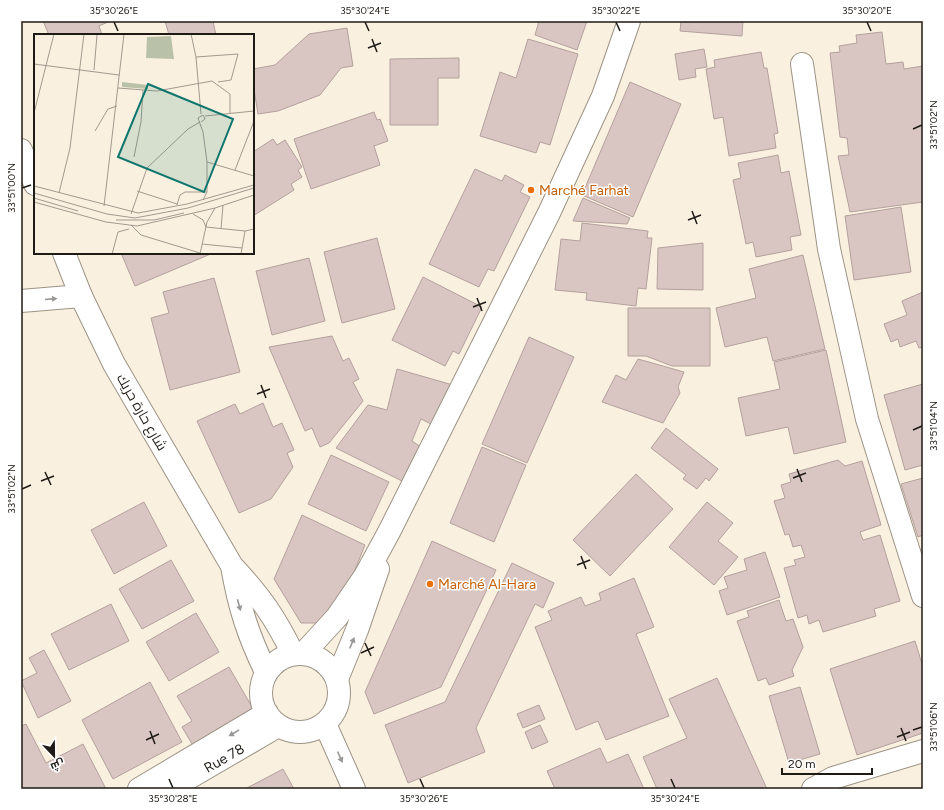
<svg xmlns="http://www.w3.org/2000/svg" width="944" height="810" font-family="Figtree,Cairo,sans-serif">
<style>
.building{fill:#d9c5c2;stroke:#b4a09d}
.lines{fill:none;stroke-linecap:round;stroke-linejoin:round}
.street-casing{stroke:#9d9385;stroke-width:24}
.secondary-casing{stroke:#9d9385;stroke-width:24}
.street{stroke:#fff;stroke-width:22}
.secondary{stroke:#fff;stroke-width:22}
.oneway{fill:#9a9896}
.ticks{fill:none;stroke:#1e1a15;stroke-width:1.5}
.food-dot{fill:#e8710a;stroke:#fff;stroke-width:1.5}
.labels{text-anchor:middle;stroke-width:3;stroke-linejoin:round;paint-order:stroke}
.food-label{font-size:14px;fill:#c56008;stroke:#fff;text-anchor:start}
.street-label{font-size:14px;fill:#1e1a15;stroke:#fff}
.inset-road{fill:none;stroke:#a29a8f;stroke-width:1}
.view{fill:#0f766e;fill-opacity:0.15;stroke:#0f766e;stroke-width:2}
.inset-edge{fill:none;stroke:#1e1a15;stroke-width:2}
.neatline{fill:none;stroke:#1e1a15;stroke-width:1.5}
.ticks-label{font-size:10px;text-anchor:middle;fill:#1e1a15}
</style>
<rect width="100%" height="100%" fill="#faf0e0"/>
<path class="building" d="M43,21H110L99,26L102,35H49Z
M165,21H213L216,35H169Z
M539,21H587L577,50L535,35Z
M681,21H743L742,36L680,31Z
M347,28L353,66L341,68L320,95L278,111L258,114L253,83V69L275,65L309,34Z
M882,32L886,64L903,62L904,69L923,66V202L850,212L838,156L849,155L847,138L840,137L830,53L840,52L839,46L857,43L856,35Z
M528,39L578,54L550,145L540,142L536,153L480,136L500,72L516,78Z
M704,49L707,67L695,69L696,77L679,80L675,54Z
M761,52L764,68H767L778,133L774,134L776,148L729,156L723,117L714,119L706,69L715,67L714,60Z
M459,58V78H438V125H390V59Z
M630,82L681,104L633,217L582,195Z
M374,112L377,120L380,119L388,141L374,146L380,165L311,189L294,139Z
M273,139L277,145L285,140L302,167L298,170L302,177L291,184L294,190L253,216V152Z
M778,155L781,173L789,171L801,235L790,237L792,250L756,257L753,242L746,244L733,180L741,178L738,163Z
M475,169L502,181L505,175L524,185L520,192L530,197L494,271L488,269L479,287L429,264Z
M583,198L630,218L627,224L573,221Z
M901,207L911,272L854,280L845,216Z
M582,223L648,231L647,238H652L646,289L638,288L636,306L586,300L587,293L555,290L561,239L580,241Z
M377,238L395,309L342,323L324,252Z
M703,243V290L657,289L658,248Z
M121,253H213L135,286Z
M803,255L825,349L773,361L767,337L725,347L716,308L756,298L749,269Z
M309,258L325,321L272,335L256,271Z
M423,277L482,307L459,354L453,351L445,366L392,340Z
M214,278L240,372L170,390L151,318L169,313L163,292Z
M923,292V347L919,348L916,341L900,347L898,339L891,342L884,324L907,315L902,301Z
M628,308H710V366H672L646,356H628Z
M332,336L343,361L349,358L359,379L353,382L363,401L329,443L320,447L312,428L305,431L269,347Z
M529,337L574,357L527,463L482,444Z
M826,350L846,442L794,454L788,427L746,436L738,398L780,389L774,362Z
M638,359L684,372L678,387L680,393L663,423L602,402L616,375L626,380Z
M397,369L453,385L439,428L421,419L412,441L421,447L404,482L336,448L368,405L387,410Z
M923,384V465L905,470L884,395Z
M263,403L273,427L282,423L294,450L287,453L293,467L271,499L239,513L197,421L235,404L240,414Z
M666,428L718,469L709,481L706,478L697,489L683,479L686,475L651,448Z
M482,447L526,465L494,542L450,523Z
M331,455L389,482L366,531L308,504Z
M838,460L845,466L862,461L881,525L860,532L863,540L880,535L900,601L874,609L876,616L823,632L819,620L809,624L807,615L798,618L784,568L796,565L794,560L805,557L801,545L793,547L789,534L785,535L774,501L785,498L781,485L791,482L789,474Z
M636,474L673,509L610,576L573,540Z
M923,478V535L918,537L901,484Z
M144,502L167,546L114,574L91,530Z
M707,502L733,523L718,541L738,557L714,585L669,547Z
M302,515L365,545L350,582L319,623H301L274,579Z
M432,541L496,570L441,687L374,714L365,692Z
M765,552L780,597L727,615L719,591L728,588L724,577L747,570L744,559Z
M171,560L194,601L142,629L119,589Z
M512,563L554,583L543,608L535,604L476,728L485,752L408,783L385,725L445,702Z
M634,578L654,627L636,634L669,716L606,740L598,721L576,730L535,627L552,620L548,611L581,597L585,606L601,600L599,593Z
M779,600L786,621L793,619L803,647L792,670L794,676L769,685L766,678L758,681L737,621L749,617L747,611Z
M111,604L129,641L69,670L51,634Z
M196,613L219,652L169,681L146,642Z
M915,641L923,667V733L857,755L830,669Z
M44,650L71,701L38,718L21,681L37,673L29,658Z
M229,667L256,714L195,749L182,727L192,721L177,696Z
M717,678L767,789H657L643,757L687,738L669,699Z
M150,682L182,742L113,779L82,720Z
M800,687L820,754L789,763L769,696Z
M539,705L545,719L523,728L517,714Z
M26,724L46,763L83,744L106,789H21V726Z
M540,725L548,742L532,749L525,732Z
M600,748L607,763L628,754L644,789H555L547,771Z
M283,769L294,789H245Z"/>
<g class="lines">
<defs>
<path id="street" d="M802,64L829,249L852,352L867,419L923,596
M21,301L81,296
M303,654L337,617L365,576L389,532L549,213L603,96L629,21
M337,679L357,630L378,569
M813,789L833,778L923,751"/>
<path id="secondary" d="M21,150L35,184
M64,253L81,296L114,364L232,566C260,596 275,617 293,654
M232,566C239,607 248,635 266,672
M261 693a39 39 0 1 1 78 0a39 39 0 1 1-78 0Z
M325,724L354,789
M139,789L267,713
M170,789L278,726"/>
</defs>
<use href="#street" class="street-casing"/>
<use href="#secondary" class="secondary-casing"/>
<use href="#street" class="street"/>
<use href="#secondary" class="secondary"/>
</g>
<defs><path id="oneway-solid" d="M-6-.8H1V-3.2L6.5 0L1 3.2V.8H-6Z"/></defs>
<g class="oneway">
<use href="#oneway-solid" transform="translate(51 299) rotate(-5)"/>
<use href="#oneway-solid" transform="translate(239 605) rotate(75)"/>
<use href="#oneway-solid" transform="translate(352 643) rotate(-67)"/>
<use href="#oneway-solid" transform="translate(234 733) rotate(149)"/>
<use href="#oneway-solid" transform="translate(340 757) rotate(66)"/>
</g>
<path class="ticks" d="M114,22L118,31M365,22L369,31M616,22L620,31M867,22L871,31M372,39L377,52M368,48L381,43M913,129L922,125M22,188L31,185M692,211L697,224M688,220L701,215M477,298L482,311M473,307L486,302M261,385L266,398M257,394L270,389M913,430L922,426M797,469L802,482M45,472L51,485M793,478L806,473M41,481L54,476M22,489L31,485M581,556L586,569M577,565L590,560M365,643L371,656M361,653L374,647M901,728L906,741M913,730L922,727M150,731L155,744M897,737L910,732M146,740L159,734M169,779L173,788M420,779L424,788M671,779L675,788"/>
<g class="food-dot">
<circle cx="531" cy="190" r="4"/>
<circle cx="430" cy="584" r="4"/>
</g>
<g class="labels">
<g class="food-label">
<text x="539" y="195">Marché Farhat</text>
<text x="438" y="589">Marché Al-Hara</text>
</g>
<g class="street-label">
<text transform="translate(142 412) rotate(60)" y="5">شارع حارة حريك</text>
<text transform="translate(224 758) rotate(-30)" y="5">Rue 78</text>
</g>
</g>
<g transform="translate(34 34)">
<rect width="220" height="220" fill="#faf0e0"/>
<path d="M137,2L140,25L112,24L113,3ZM88,48L114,51V55L88,53Z" fill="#b9c1a8"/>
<path class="inset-road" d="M157,0L162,23L167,80M162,23L204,20L197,46L184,48M0,30L85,41M60,36L63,1M84,54L123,57L178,47L196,60V80M0,79L20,0M171,82L220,77M167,88L171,85L169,81L164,84L169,98L173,128V158L169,166M61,97L74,75L83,72M100,123L107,88L109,56M173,128L220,142M201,136L220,87M0,152L104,179L153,170L220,151M103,157L143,170M0,159L73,180L101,184L154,174L220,154M25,159L36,114L50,0M0,164L44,177M0,168L72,188L103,192L181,174L220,161M143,171L146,161L151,158H173M70,172L90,0M97,180L113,134L154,95L166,88M159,180L169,186L172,193L211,197L220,195M82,186H120L150,179M97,191L107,201L166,219M187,195L189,171M168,210L208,214M78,220L84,198L95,195M166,220L173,188L181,174M207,220L211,197"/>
<path class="view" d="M114,50L199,85L170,158L84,123Z"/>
<rect width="220" height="220" class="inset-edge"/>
</g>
<rect width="944" height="810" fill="none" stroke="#ffffff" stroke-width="44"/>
<g transform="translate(54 756) rotate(158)" stroke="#ffffff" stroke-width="3" paint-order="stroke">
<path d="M0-3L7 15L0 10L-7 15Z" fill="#1e1a15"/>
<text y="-6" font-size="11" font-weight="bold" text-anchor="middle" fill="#1e1a15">ش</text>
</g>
<path d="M782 768v6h90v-6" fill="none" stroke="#1e1a15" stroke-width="2"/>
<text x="788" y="768" font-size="12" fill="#1e1a15" stroke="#ffffff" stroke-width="3" paint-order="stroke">20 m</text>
<rect x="22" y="22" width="900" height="766" class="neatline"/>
<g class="ticks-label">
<text x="114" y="14">35°30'26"E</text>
<text x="365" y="14">35°30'24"E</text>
<text x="616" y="14">35°30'22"E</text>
<text x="867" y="14">35°30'20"E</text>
<text transform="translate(933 125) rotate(-90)" y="4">33°51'02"N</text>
<text transform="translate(11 188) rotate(-90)" y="4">33°51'00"N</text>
<text transform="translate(933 426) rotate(-90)" y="4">33°51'04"N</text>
<text transform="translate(11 489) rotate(-90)" y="4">33°51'02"N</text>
<text transform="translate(933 727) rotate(-90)" y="4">33°51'06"N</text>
<text x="173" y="802">35°30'28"E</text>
<text x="424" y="802">35°30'26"E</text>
<text x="675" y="802">35°30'24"E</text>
</g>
</svg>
